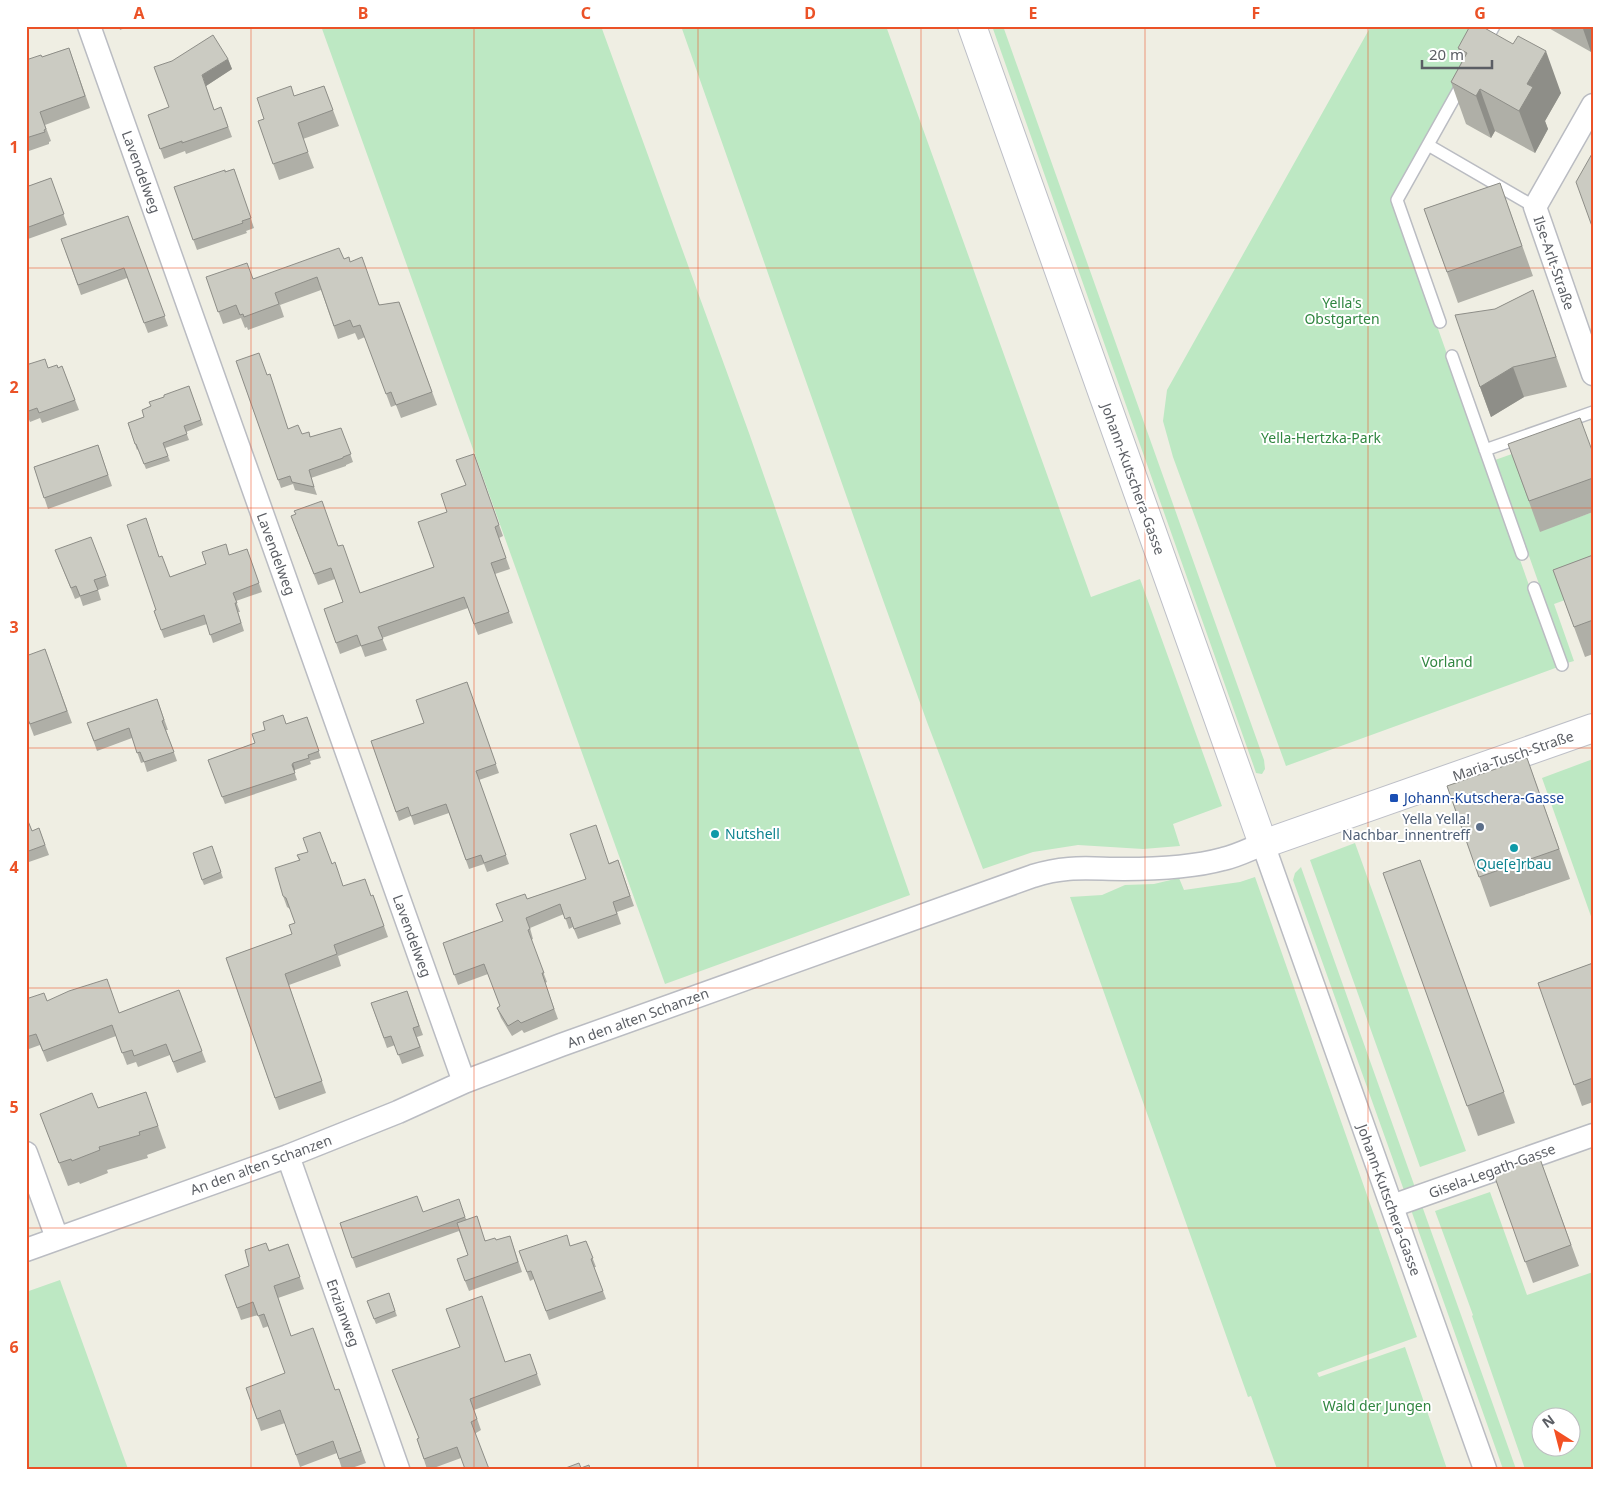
<svg xmlns="http://www.w3.org/2000/svg" width="1619" height="1495" font-family="'Noto Sans',sans-serif">
<style>
.green{fill:#bde8c3;fill-rule:evenodd}
.lines{fill:none;stroke-linecap:round;stroke-linejoin:round}
.lane-casing{stroke:#babcc2;stroke-width:14}
.street-casing{stroke:#babcc2;stroke-width:25}
.secondary-casing{stroke:#bdbfc7;stroke-width:30}
.lane{stroke:#fff;stroke-width:11}
.street{stroke:#fff;stroke-width:22}
.secondary{stroke:#fff;stroke-width:28}
.wall{fill:#afafa7}
.shaded-wall{fill:#8e8e88}
.building{fill:#cbcbc2;stroke:#8e8e88}
.grid{fill:none;stroke:#eb5227;stroke-width:1;stroke-opacity:0.55}
.transit-dot{fill:#1a4fb4;stroke:#fff;stroke-width:2}
.service-dot{fill:#5c6f8a;stroke:#fff;stroke-width:2}
.culture-dot{fill:#0f9aa8;stroke:#fff;stroke-width:2}
.labels{text-anchor:middle;stroke-width:4;stroke-linejoin:round;paint-order:stroke}
.street-label{font-size:14px;fill:#5b5e64;stroke:#fff}
.park-label{font-size:14px;fill:#308640;stroke:#fff}
.transit-label{font-size:14px;fill:#164399;stroke:#fff;text-anchor:start}
.service-label{font-size:14px;fill:#4e5e75;stroke:#fff;text-anchor:end}
.culture-label{font-size:14px;fill:#0d838f;stroke:#fff;text-anchor:start}
.neatline{fill:none;stroke:#eb5227;stroke-width:2}
.grid-label{font-size:16px;text-anchor:middle;font-weight:bold;fill:#eb5227}
</style>
<rect width="100%" height="100%" fill="#efeee3"/>
<path class="green" d="M321,26H601L749,433L910,895L665,984Z
M681,26H886L1091,597L1140,579L1222,806L1173,824L1180,846L1143,849L1078,845L1033,852L983,869L927,722L883,600Z
M992,26H1003L1264,760L1265,769L1262,774L1256,773L1254,767Z
M1371,26H1489L1392,199L1558,667L1286,766L1173,457L1163,421L1167,390Z
M1562,436L1540,531L1593,512V590L1554,604L1574,661L1567,663L1495,460Z
M1593,759V922L1542,778Z
M1355,843L1466,1151L1420,1167L1310,860Z
M1301,867L1417,1193L1406,1196L1293,880L1295,873Z
M1255,877L1417,1337L1317,1373L1319,1377L1405,1347L1447,1469H1277L1251,1396L1248,1397L1070,897L1102,895L1125,885L1154,884L1179,878L1184,890L1240,882Z
M1490,1192L1527,1295L1593,1272V1469H1525L1472,1316L1473,1315L1435,1211ZM1542,1418H1572V1448H1542Z
M1421,1203L1516,1469H1503L1410,1207Z
M60,1280L128,1469H26V1292Z"/>
<g class="lines">
<defs>
<path id="lane" d="M1483,46L1494,26
M1428,145L1535,207
M1440,322L1397,200L1462,84
M1452,356L1522,554
M1485,450L1593,412
M1534,588L1562,665"/>
<path id="street" d="M89,26L464,1082
M1593,105L1535,207L1593,374
M26,1153L57,1238
M288,1156L398,1469
M1392,1206L1593,1135
M26,1250L288,1156L398,1112L464,1082L561,1045L1033,876C1067,865 1090,869 1124,869C1154,869 1194,867 1223,859C1237,856 1250,849 1263,844L1485,1469"/>
<path id="secondary" d="M972,26L1263,844L1593,728"/>
</defs>
<use href="#lane" class="lane-casing"/>
<use href="#street" class="street-casing"/>
<use href="#secondary" class="secondary-casing"/>
<use href="#lane" class="lane"/>
<use href="#street" class="street"/>
<use href="#secondary" class="secondary"/>
</g>
<path class="wall" d="M119,26H130L120,30Z
M1545,26H1593L1591,52Z
M69,48L90,108L45,125L51,141L49,142V144L26,152V60L42,57Z
M1458,48L1561,93L1545,121L1548,129L1535,153L1495,131L1491,138L1466,124L1451,82L1462,61Z
M228,59L232,69L206,86L214,110L221,107L232,137L186,154L185,151L164,159L148,115L169,107Z
M324,86L339,126L303,139L314,168L279,180L258,121L264,119L294,96Z
M234,169L254,228L246,231L247,233L197,250L174,187Z
M51,178L67,225L28,239L26,235V187Z
M1500,183L1533,276L1458,303L1424,209Z
M128,216L168,326L148,333L127,278L81,295L61,239Z
M344,259L350,262L380,305L399,302L437,405L401,418L396,405L391,407L365,337L358,340L355,333L338,339L321,290L280,305L284,317L248,330L247,327L245,328L241,318L223,324L206,277L253,279Z
M1533,290L1567,387L1524,397L1491,417L1480,387L1495,309Z
M236,361L267,375L288,429L311,437L341,428L353,462L346,465V466L311,478L317,495L295,490L293,484L281,488Z
M62,366L79,410L42,423L40,418L30,422L26,412L48,368H58Z
M189,386L203,425L186,432L189,440L165,448L170,461L146,469L138,449L137,450L128,423L144,417L151,406L164,397Z
M1508,444L1593,453V512L1540,532Z
M98,445L112,486L48,509L34,467Z
M474,454L503,536L499,538L510,569L495,574L513,623L478,635L468,608L382,638L387,650L365,657L361,646L340,654L324,609L343,602L335,579L318,585L295,527L296,514L338,546L360,593L434,567L447,512L466,485Z
M247,549L262,592L236,601L240,612H238L244,631L213,643L207,624L164,638L154,611L156,610L159,557L170,577Z
M55,550L106,576L109,586L98,590L101,600L83,606L80,597L75,599Z
M1593,555V654L1585,657L1553,570Z
M45,649L72,723L34,736L26,715Z
M467,682L499,773L479,780L509,864L487,872L484,864L469,869L449,813L414,825L411,816L399,821L371,741L424,723Z
M157,699L168,730H166L177,761L147,772L144,762L141,763L132,738L97,751L87,723Z
M307,717L321,758L310,761L311,764L295,770L294,771L297,780L225,804L208,760L255,743L287,724Z
M1527,758L1570,879L1490,907L1447,786Z
M26,816L32,831L39,828L49,855L26,863Z
M212,846L223,878L204,885L202,880Z
M297,855L332,864L343,886L371,896L373,895L388,937L338,956L341,966L289,985L326,1093L279,1110L226,958L292,934L295,923L290,909L287,907L283,896L299,860Z
M618,860L634,906L617,912L621,924L578,939L573,927L569,929L564,914L530,928L533,939L531,940L547,982L545,983L558,1019L524,1033L522,1030L512,1036L501,1018L497,1008L500,1006L488,974L458,985L443,943L503,921L527,899L586,879L609,863Z
M1420,860L1515,1123L1478,1136L1383,873Z
M1593,963V1102L1582,1106L1538,983Z
M179,990L206,1062L177,1073L170,1055L138,1067L136,1062L127,1065L116,1036L47,1062L40,1045L26,1050V999L47,1001L119,1013Z
M407,991L423,1035L417,1037L424,1056L402,1064L395,1045L387,1048L371,1003Z
M146,1092L166,1148L147,1155L148,1158L107,1170L108,1173L80,1184L79,1182L68,1186L40,1114L98,1108Z
M1539,1156L1579,1266L1533,1283L1493,1172Z
M423,1212L465,1217L467,1220L486,1241L496,1240L510,1236L522,1272L469,1291L465,1281L468,1255L459,1231L356,1268L340,1223Z
M586,1241L596,1267H594L606,1299L549,1320L534,1279L530,1281L519,1251L571,1246Z
M288,1244L304,1289L278,1298L291,1336L335,1390L339,1389L366,1463L349,1469H342L337,1453L300,1467L285,1423L261,1431L246,1388L285,1373L269,1326L263,1328L258,1315L241,1320L225,1275L249,1266L269,1250Z
M389,1293L397,1316L376,1324L367,1301Z
M530,1354L541,1385L474,1410L481,1430L476,1433L461,1458L431,1469H427L417,1439L419,1438L505,1362Z"/>
<path class="shaded-wall" d="M1582,26H1593V48L1591,52Z
M1546,51L1561,93L1545,121L1548,129L1535,153L1519,111L1527,84Z
M228,59L232,69L206,86L202,75Z
M1480,89L1495,131L1491,138L1476,96Z
M1513,367L1524,397L1491,417L1480,387Z
M293,763L295,770L294,771L292,765Z"/>
<path class="building" d="M1470,26H1481L1513,44L1518,36L1546,51L1527,84L1533,87L1519,111L1480,89L1476,96L1451,82L1467,53L1458,48Z
M213,35L228,59L202,75L214,110L221,107L228,127L182,143V141L160,149L148,115L169,107L154,67L172,61Z
M69,48L85,96L40,112L46,129L44,130L45,132L26,138V60L41,55L42,57Z
M291,86L294,96L324,86L333,110L298,123L308,152L273,164L258,121L264,119L257,98Z
M1593,152V229L1576,182Z
M234,169L251,218L242,221L243,223L193,240L174,187L225,170V172Z
M51,178L64,214L26,228V187Z
M1500,183L1522,246L1447,272L1424,209Z
M128,216L165,316L144,323L124,268L78,285L61,239Z
M339,248L344,259L349,257L350,262L362,257L379,305L399,302L432,392L396,405L391,392L386,394L360,325L353,327L350,320L334,326L317,277L275,293L279,304L244,317L243,314L240,315L236,305L218,312L206,277L247,263L253,279Z
M1533,290L1556,357L1513,367L1480,387L1455,315L1495,309Z
M259,353L267,375L270,374L288,429L298,425L302,434L309,432L310,437L341,428L351,454L343,457V458L309,470L314,487L292,482L290,476L278,480L236,361Z
M45,359L48,368L57,365L58,368L62,366L75,400L39,413L37,408L26,412V365Z
M189,386L201,420L184,426L187,434L163,443L168,456L144,464L136,444H135L128,423L144,417L142,410L151,406L149,402L164,397V395Z
M1580,418L1593,453V478L1529,501L1508,444Z
M98,445L108,475L44,498L34,467Z
M474,454L499,525L495,527L506,558L491,563L509,612L474,624L464,597L378,627L383,639L361,646L357,635L336,643L324,609L343,602L331,568L314,574L291,516L296,514L294,511L322,501L338,546L343,545L360,593L434,567L418,522L447,512L441,494L466,485L456,460Z
M146,518L159,557L162,556L170,577L206,564L202,552L226,544L229,555L247,549L259,583L233,593L237,603H235L241,623L210,635L204,615L161,630L154,611L156,610L127,525Z
M91,537L106,576L94,580L98,590L80,596L76,586L71,588L55,550Z
M1593,555V620L1574,627L1553,570Z
M45,649L67,711L30,724L26,715V656Z
M467,682L496,764L476,771L506,855L484,863L481,855L466,860L446,804L411,816L408,807L396,812L371,741L424,723L416,700Z
M157,699L164,720L162,721L174,752L144,762L140,752L137,753L129,728L94,741L87,723Z
M283,715L286,724L307,717L319,751L308,755L309,758L293,763L292,765L295,773L222,797L208,760L255,743L252,734L265,730L263,722Z
M1527,758L1559,849L1479,877L1447,786Z
M26,816L32,831L39,828L45,845L26,852Z
M596,825L609,864L618,860L630,896L613,902L617,914L574,929L570,917L565,919L560,904L526,918L530,929L528,930L544,973H542L554,1009L521,1023L518,1020L508,1026L497,1008L500,1006L484,964L454,975L443,943L503,921L496,904L525,894L527,899L586,879L570,834Z
M320,832L332,864L335,862L343,886L365,879L371,896L373,895L384,926L334,945L337,954L285,974L322,1081L275,1098L226,958L292,934L289,925L295,923L286,898L283,896L275,868L300,860L297,855L308,852L303,838Z
M212,846L221,872L202,880L193,853Z
M1420,860L1504,1092L1467,1106L1383,873Z
M1593,963V1078L1574,1085L1538,983Z
M107,979L119,1013L179,990L202,1051L173,1062L166,1044L134,1056L132,1050L122,1053L112,1025L43,1051L36,1034L26,1037V999L44,993L47,1001L69,991Z
M407,991L419,1026L413,1028L420,1047L398,1055L391,1036L384,1038L371,1003Z
M146,1092L158,1126L139,1132L140,1135L99,1147L100,1150L72,1161L71,1159L59,1163L40,1114L92,1093L98,1108Z
M1539,1156L1571,1245L1525,1262L1493,1172Z
M417,1196L423,1212L459,1199L465,1217L352,1258L340,1223Z
M477,1216L485,1241L495,1238L496,1240L510,1236L518,1262L465,1281L457,1259L468,1255L457,1223Z
M567,1235L570,1246L586,1241L593,1258L591,1259L603,1291L546,1311L531,1271L527,1272L519,1251Z
M266,1243L269,1251L288,1244L300,1277L274,1286L291,1336L313,1328L335,1390L339,1389L361,1451L339,1459L333,1441L296,1455L280,1410L257,1419L246,1388L285,1373L264,1314L258,1316L253,1302L237,1308L225,1275L249,1266L245,1250Z
M389,1293L395,1311L374,1319L367,1301Z
M482,1296L505,1362L530,1354L537,1374L470,1399L477,1419L471,1422L489,1469H465L457,1447L424,1459L417,1439L419,1438L392,1370L460,1347L446,1309Z
M579,1463L581,1468L589,1465L590,1469H563Z"/>
<path class="grid" d="M251,26V1469M474,26V1469M698,26V1469M921,26V1469M1145,26V1469M1368,26V1469M26,268H1593M26,508H1593M26,748H1593M26,988H1593M26,1228H1593"/>
<rect class="transit-dot" x="1389" y="793" width="10" height="10" rx="2.5"/>
<circle class="service-dot" cx="1480" cy="827" r="5"/>
<g class="culture-dot">
<circle cx="715" cy="834" r="5"/>
<circle cx="1514" cy="848" r="5"/>
</g>
<g class="labels">
<g class="street-label">
<text transform="translate(141 172) rotate(70)" y="5">Lavendelweg</text>
<text transform="translate(1554 263) rotate(71)" y="5">Ilse-Arlt-Straße</text>
<text transform="translate(1133 479) rotate(70)" y="5">Johann-Kutschera-Gasse</text>
<text transform="translate(276 554) rotate(70)" y="5">Lavendelweg</text>
<text transform="translate(1513 756) rotate(-19)" y="5">Maria-Tusch-Straße</text>
<text transform="translate(412 936) rotate(70)" y="5">Lavendelweg</text>
<text transform="translate(638 1018) rotate(-20)" y="5">An den alten Schanzen</text>
<text transform="translate(261 1165) rotate(-20)" y="5">An den alten Schanzen</text>
<text transform="translate(1492 1171) rotate(-20)" y="5">Gisela-Legath-Gasse</text>
<text transform="translate(1389 1200) rotate(70)" y="5">Johann-Kutschera-Gasse</text>
<text transform="translate(343 1313) rotate(70)" y="5">Enzianweg</text>
</g>
<g class="park-label">
<text x="1342" y="308">Yella's<tspan x="1342" dy="16">Obstgarten</tspan></text>
<text x="1321" y="443">Yella-Hertzka-Park</text>
<text x="1447" y="667">Vorland</text>
<text x="1377" y="1411">Wald der Jungen</text>
</g>
<g class="transit-label">
<text x="1404" y="803">Johann-Kutschera-Gasse</text>
</g>
<g class="service-label">
<text x="1470" y="824">Yella Yella!<tspan x="1470" dy="16">Nachbar_innentreff</tspan></text>
</g>
<g class="culture-label">
<text x="725" y="839">Nutshell</text>
<text x="1514" y="869" text-anchor="middle">Que[e]rbau</text>
</g>
</g>
<rect width="1619" height="1495" fill="none" stroke="#ffffff" stroke-width="55"/>
<g transform="translate(1556 1432) rotate(324)"><circle r="24" fill="#ffffff" stroke="#bdbfc1"/>
<path d="M0-4L9 19L0 12L-9 19Z" fill="#f35124"/>
<text y="-8" font-size="14" font-weight="bold" text-anchor="middle" fill="#5b5e64">N</text>
</g>
<path d="M1422 60v8h70v-8" fill="none" stroke="#5b5e64" stroke-width="2.5"/>
<text x="1429" y="60" font-size="15" fill="#5b5e64" stroke="#ffffff" stroke-width="4" paint-order="stroke">20 m</text>
<rect x="28" y="28" width="1564" height="1440" class="neatline"/>
<g class="grid-label">
<text x="139" y="19">A</text>
<text x="363" y="19">B</text>
<text x="586" y="19">C</text>
<text x="810" y="19">D</text>
<text x="1033" y="19">E</text>
<text x="1256" y="19">F</text>
<text x="1480" y="19">G</text>
<text x="14" y="153">1</text>
<text x="14" y="393">2</text>
<text x="14" y="633">3</text>
<text x="14" y="873">4</text>
<text x="14" y="1113">5</text>
<text x="14" y="1353">6</text>
</g>
</svg>
